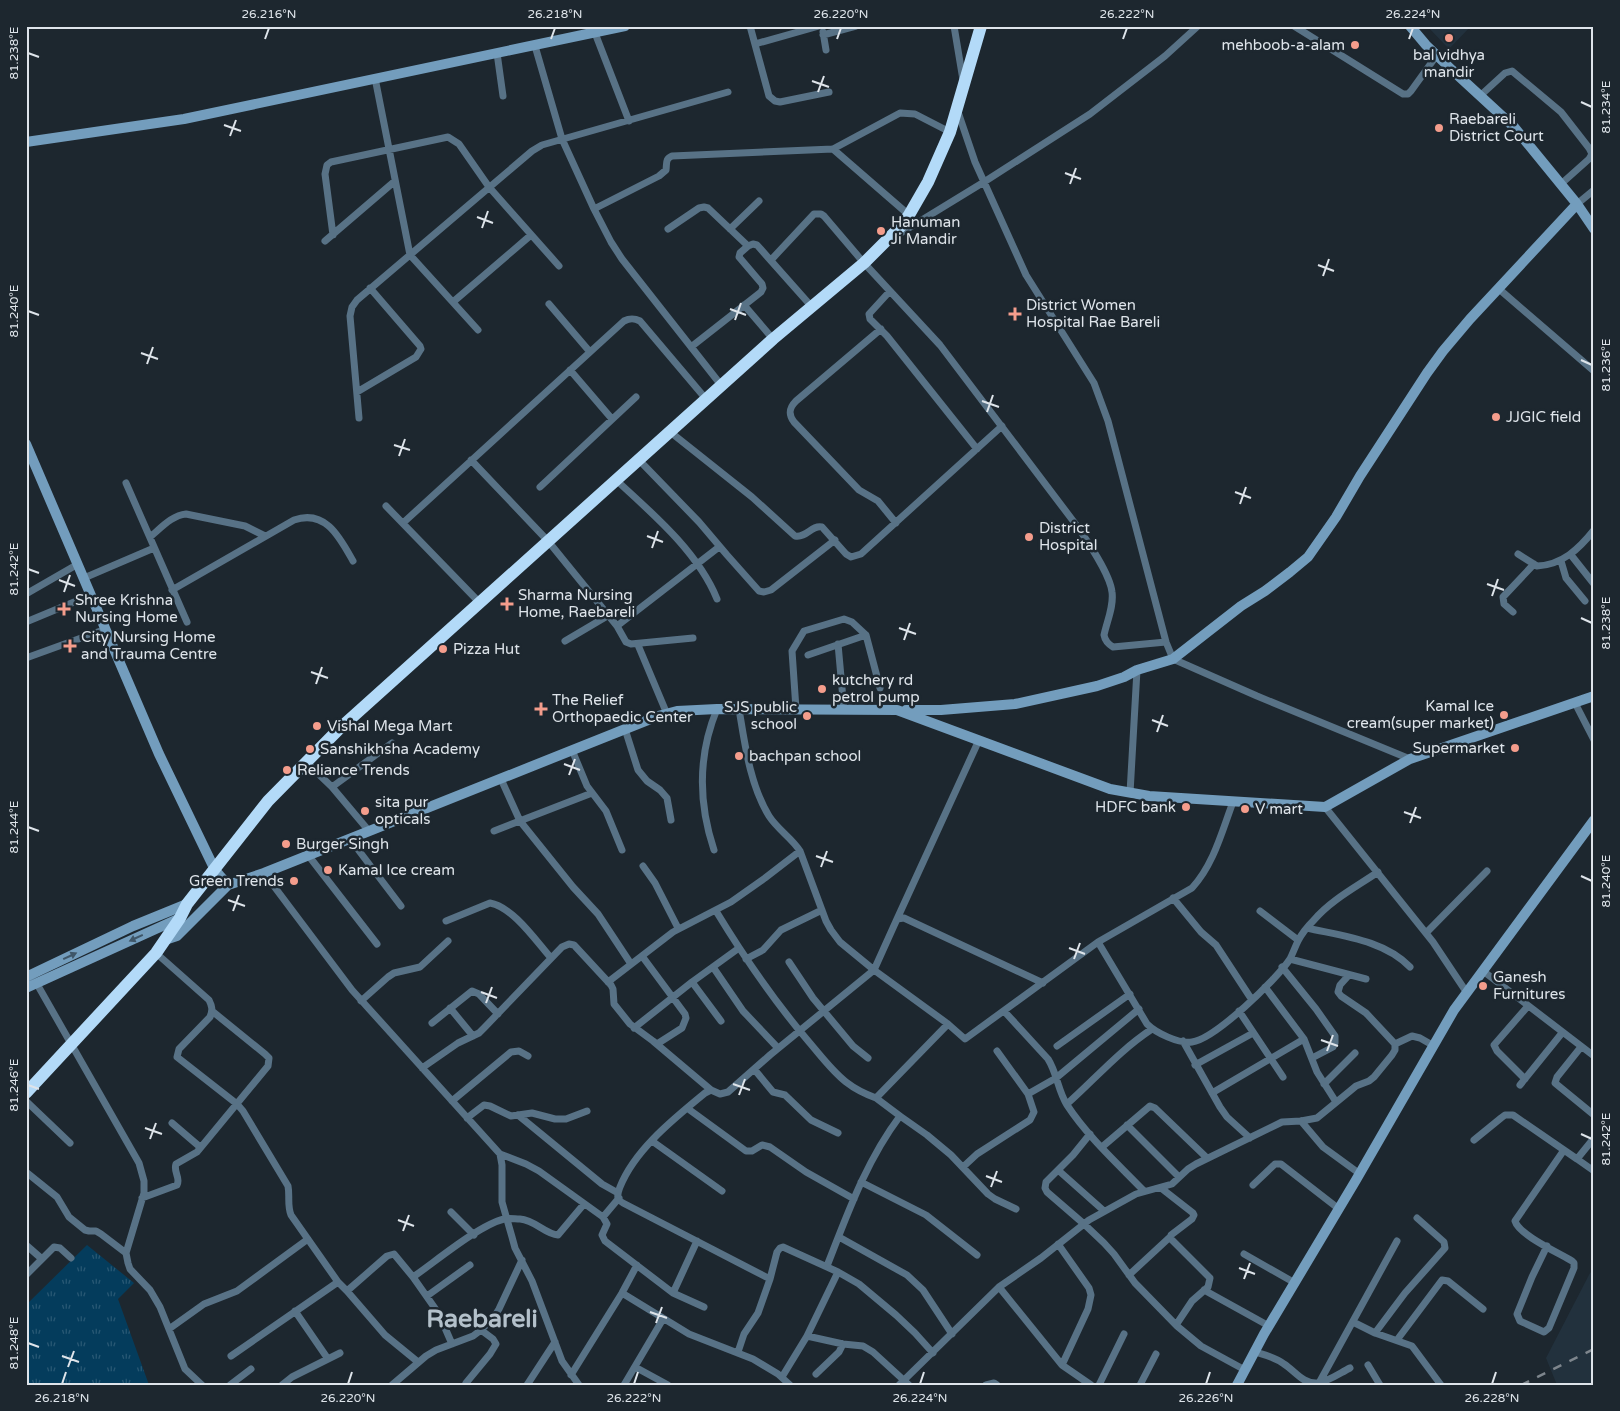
<svg xmlns="http://www.w3.org/2000/svg" width="1620" height="1411" font-family="'Varela Round',sans-serif">
<style>
.built{fill:#22313d}
.grass{fill:url(#grass-tufts)}
.lines{fill:none;stroke-linecap:round;stroke-linejoin:round}
.street{stroke:#587286;stroke-width:7}
.secondary{stroke:#739dbd;stroke-width:10}
.highway{stroke:#b3daf8;stroke-width:12}
.rail{stroke:#7e868d;stroke-width:2.5;stroke-dasharray:9 9;stroke-linecap:butt}
.oneway{fill:#3f5668}
.ticks{fill:none;stroke:#dee4ea;stroke-width:2}
.poi-dot{fill:#f49d8c;stroke:#1d272f;stroke-width:2}
.labels{text-anchor:middle;stroke-width:5;stroke-linejoin:round;paint-order:stroke}
.poi-label{font-size:15px;fill:#dee4ea;stroke:#1d272f;text-anchor:start}
.town-label{font-size:25px;font-weight:bold;fill:#b3c0ca;stroke:#1d272f}
.neatline{fill:none;stroke:#dee4ea;stroke-width:2}
.ticks-label{font-size:12px;text-anchor:middle;fill:#dee4ea}
</style>
<defs>
<pattern id="grass-tufts" width="24" height="20" patternUnits="userSpaceOnUse" patternTransform="scale(1.25)"><rect width="24" height="20" fill="#043c5c"/><path d="M3 7l-1-3M5 7V3M7 7l1-3M15 17l-1-3M17 17v-4M19 17l1-3" fill="none" stroke="#285874"/></pattern>
</defs>
<rect width="100%" height="100%" fill="#1d272f"/>
<path class="built" d="M1427,26H1471L1449,49Z
M1594,1270V1385H1557L1546,1358L1590,1273Z"/>
<path class="grass" d="M87,1245L134,1283L118,1299L149,1385H26V1305Z"/>
<g class="lines">
<path class="street" d="M750,26L769,96L775,101L780,102L829,92
M954,26L963,80
M1294,26L1403,94H1408L1411,91L1437,55
M823,32L826,50
M595,33L629,121
M823,35L856,26
M755,44L819,26
M535,46L562,139L594,209L611,242L622,259L721,385
M497,53L503,96
M375,78L410,255L478,330
M1481,95L1505,73L1512,71L1561,112L1589,148L1592,154L1589,159L1561,184
M958,112L975,162L1026,275L1094,383L1108,421L1166,642L1173,659L1257,696L1410,759
M833,149L909,215
M1577,204L1594,190
M594,209L659,176L666,170C667,163 665,159 672,156L833,149L900,113L915,114L950,132
M668,229L699,208L704,207L708,208L748,246L753,244L757,245L812,307
M730,229L759,201
M899,234L984,182L1090,114L1165,56L1198,26
M333,235L325,174L327,165L331,162L448,137L459,144L489,187L559,266
M325,241L395,181
M771,260L814,214H821L824,216L864,263L940,345L1077,526C1088,542 1110,574 1112,592C1114,606 1107,621 1104,635C1105,641 1108,644 1113,647L1166,642
M1499,289L1594,371
M890,291L869,314L870,319L887,336L977,449
M453,302L531,235
M549,304L590,352
M744,305L773,339
M881,329L796,401C789,408 788,414 794,422L859,490L878,501L896,523
M691,347L761,292L763,288L762,284L739,257L740,253L748,246
M570,370L612,419
M357,392L416,357L421,349L420,346L370,288
M359,418L350,316L352,307L357,300L532,151L542,145L728,92
M669,431L752,497L795,536C807,538 811,525 822,527L846,554L851,557L861,554L1002,426
M638,459L699,522L727,555L759,591L764,592L771,590L835,540
M471,460L548,541L617,626L719,547
M616,480C652,513 698,552 717,599
M126,483L187,622
M540,487L636,397
M386,506L479,602
M403,523L624,321C630,318 634,318 640,321L706,399
M150,537C160,529 172,515 186,514L245,526L265,536
M1518,554L1537,566C1562,565 1579,549 1594,530
M1571,555L1594,584
M1561,561L1566,578L1585,601
M84,578L154,548
M172,590L294,520C326,509 340,538 353,561
M26,594L78,564
M1513,612L1504,604L1503,597L1534,564
M26,622L91,595
M617,626L626,642L631,644L693,638
M565,641L609,615
M838,644L844,710
M638,645L667,714
M808,655L866,635
M26,658L106,629
M1575,703L1594,740
M739,709C745,745 750,785 769,816C778,830 792,838 800,851L826,921L831,930L840,942L874,970L897,919L904,918L1043,983
M796,709L792,651L804,631L844,619L852,622L866,635L880,688
M625,729L638,770L647,781L660,790L667,798L671,820
M572,750L587,786L606,811L622,850
M306,762L332,787L369,831
M501,779L520,821L573,887L598,914L631,964
M332,787L392,743
M1130,793L1137,670
M1325,807L1433,942L1467,993
M494,831L592,793
M350,839L401,906
M714,850C698,802 698,755 717,709
M308,855L377,944
M643,866L655,883L678,928
M264,873L352,990L500,1154L502,1165V1202L512,1237L515,1248L532,1281L562,1361L579,1385
M1173,898L1201,932L1216,945L1252,1000
M716,911C744,957 774,1001 809,1042C821,1056 832,1071 846,1082C855,1089 865,1094 876,1098
M1260,911L1298,940
M897,919L979,740
M446,921L490,903C513,907 536,941 551,958
M1307,928C1342,936 1384,940 1410,967
M1426,933L1487,871
M1098,942L1147,1024C1156,1033 1179,1044 1192,1042C1215,1039 1277,979 1290,959C1293,953 1295,947 1298,941C1302,933 1308,926 1314,920C1331,900 1356,887 1378,872
M156,953L209,1000C212,1006 213,1010 210,1017L179,1049L177,1057L237,1104L243,1111L288,1186C290,1196 287,1205 291,1215L338,1282L347,1291L387,1256L394,1254L413,1277L439,1314L452,1344
M642,956L685,1014L686,1018L682,1028L657,1044
M746,959L763,950L781,930L822,910
M1290,959L1366,979
M789,962L813,998L853,1046L868,1058
M713,967L743,1011L778,1048
M1282,967L1316,1009L1335,1036V1043L1333,1047L1312,1058
M1483,971L1594,1056
M608,982L673,932L731,902L765,878L800,851
M692,982L721,1021
M37,984L139,1163L144,1181V1193L126,1253L128,1263L130,1269L150,1290L160,1307L185,1369L202,1385
M1265,987L1304,1039L1317,1072L1336,1102
M361,1001L388,977L394,973L420,967L448,941
M450,1008L473,1036
M1004,1011L1048,1059C1057,1073 1058,1091 1067,1105C1088,1137 1118,1164 1144,1191
M1239,1011L1283,1077
M432,1023L472,991L479,994L498,1014
M634,1028L692,982L739,948
M1183,1041L1220,1107L1227,1117L1250,1138
M1395,1044L1412,1036L1420,1038L1434,1046
M1057,1046L1130,994
M1581,1047L1557,1077L1555,1083L1594,1115
M1195,1065L1253,1033
M422,1068L458,1043L479,1033L484,1028L562,947L569,944L574,945L611,985L613,989L614,1004L630,1024L653,1041L711,1090
M754,1069L773,1092L785,1095L811,1120L838,1133
M1525,1079L1497,1051L1494,1045L1528,1006
M1324,1084L1355,1053
M1520,1085L1562,1033
M1212,1093L1304,1039
M1028,1094L1056,1078L1139,1009
M26,1101L70,1143
M452,1101L511,1052L519,1051L528,1056
M1067,1104C1095,1079 1120,1050 1152,1029
M687,1108L746,1151H752L762,1145L770,1147L806,1172L854,1199
M518,1115L602,1184L618,1193
M900,1116L927,1135L951,1155L988,1194L995,1199L1016,1209
M467,1118L484,1105L490,1106L511,1116L532,1113L555,1119H566L587,1111
M1301,1121L1323,1147L1360,1174
M172,1123L200,1147
M1127,1125L1179,1177
M1090,1134L1073,1155L1046,1182L1045,1188L1047,1192L1084,1224L1104,1243L1114,1254L1135,1283L1177,1326L1201,1346L1245,1370
M1594,1138L1577,1159L1594,1171
M1474,1140L1501,1118L1505,1115H1513L1577,1159
M652,1141L722,1191
M1102,1147L1150,1106L1155,1108L1207,1158
M500,1154L526,1164L539,1171L603,1217L607,1224L602,1235L605,1241L673,1293L704,1307
M963,1167L977,1154L1030,1120L1034,1112L1028,1094L997,1051
M1058,1170L1104,1211
M26,1172L57,1197L69,1217L85,1230L89,1231H96L101,1234L126,1253
M861,1182L926,1215L977,1255
M1253,1185L1275,1164H1281L1339,1209
M1161,1188L1193,1213L1194,1215L1192,1219L1171,1235L1170,1238L1210,1278L1208,1287L1192,1301L1176,1325
M142,1198L177,1185C181,1178 173,1172 176,1164L197,1152L268,1066L269,1058L265,1054L212,1011
M451,1212L474,1235
M603,1217L619,1198
M839,1237L907,1275L923,1290L952,1334
M1058,1244L1089,1288L1091,1295L1088,1309L1062,1365
M26,1245L42,1259L54,1247L60,1248L71,1258
M1547,1246L1532,1277L1517,1314L1520,1321L1544,1332L1549,1328L1574,1268V1263L1572,1261C1559,1253 1519,1235 1515,1221L1564,1150
M1244,1254L1295,1283
M827,1266C847,1215 866,1161 900,1116L876,1098L948,1024
M26,1275L42,1259
M1129,1275L1170,1237
M413,1277C435,1262 479,1225 504,1219C509,1218 515,1219 520,1219C535,1220 545,1234 558,1235L584,1204
M999,1287L1041,1258L1089,1220L1136,1194L1172,1184L1188,1169L1196,1164L1282,1122L1301,1121L1317,1118L1350,1091L1356,1086L1369,1081L1374,1077L1392,1055L1395,1050V1044L1366,1013L1341,996L1338,992L1340,985L1349,975
M1204,1290L1269,1326
M347,1291L385,1335L418,1362
M622,1293L689,1334L753,1359L778,1374L790,1385
M673,1293L697,1241
M427,1296L470,1265
M295,1311L328,1359
M1353,1322L1375,1333L1412,1346L1441,1385
M169,1329L204,1304L237,1291L308,1239
M1375,1333L1405,1293L1445,1248L1444,1242L1417,1218
M807,1336L838,1272
M1397,1340L1442,1280L1448,1281L1483,1309
M738,1352L744,1334L758,1313L770,1279
M1255,1352C1265,1355 1275,1357 1284,1364C1295,1371 1303,1384 1317,1383C1328,1382 1340,1373 1350,1368
M933,1353L915,1333L896,1315L859,1284L838,1272L783,1247L780,1248L777,1252L770,1279L623,1203C621,1202 619,1200 618,1198C617,1194 619,1190 620,1187C635,1149 675,1118 705,1093L711,1090L720,1094L728,1092L770,1055L874,970L948,1024L965,1039L1098,942L1192,888C1214,864 1222,831 1233,802
M231,1356L338,1282
M1368,1365L1380,1385
M635,1367L668,1385
M816,1374L839,1352L843,1344
M571,1375L622,1293L637,1265
M782,1377L807,1336L843,1344L863,1346L873,1352L909,1385
M466,1383L490,1354L496,1344L493,1339L481,1330
M1319,1383L1397,1241
M230,1385L251,1369
M282,1385L292,1377L340,1353
M392,1385L426,1356L436,1350L473,1336L481,1330L494,1317L499,1309L522,1260
M527,1385L555,1342
M624,1385L663,1319
M899,1385L999,1287L1062,1365L1091,1385
M986,1385L994,1383L997,1385
M1099,1385L1124,1334
M1140,1385L1156,1354"/>
<path class="secondary" d="M1410,26L1426,45L1452,70L1514,127L1577,204L1594,229
M26,142L184,119L625,26
M26,444L159,754L215,870L228,885L264,873L658,716L677,711L717,709L897,710L1110,789L1149,796L1325,807L1410,759L1594,696
M906,710H941L1015,704L1097,686L1124,677L1137,670L1173,659L1241,606L1265,591L1290,572L1308,557L1336,517L1360,476L1427,373L1443,351L1470,319L1577,204
M165,940L177,936L228,885
M26,977L133,926L187,904
M26,988L180,918
M1237,1385L1264,1334L1356,1180L1454,1010L1594,820"/>
<path class="highway" d="M26,1093L156,953L180,918L187,904L268,801L338,730L773,339L864,263L901,226L909,215L928,182L950,132L981,26"/>
<path class="rail" d="M1521,1385L1594,1349"/>
</g>
<defs><path id="oneway-solid" d="M-6-.8H1V-3.2L6.5 0L1 3.2V.8H-6Z" transform="scale(1.25)"/></defs>
<g class="oneway">
<use href="#oneway-solid" transform="translate(136 938) rotate(155)"/>
<use href="#oneway-solid" transform="translate(70 956) rotate(-25)"/>
</g>
<path class="ticks" d="M265,39L269,28M551,39L555,28M837,39L841,28M1123,39L1127,28M1409,39L1413,28M28,53L39,57M812,81L829,87M818,92L824,76M1581,102L1592,107M224,125L241,131M230,136L236,120M1065,173L1081,179M1070,184L1076,168M477,217L493,223M482,228L488,211M1318,265L1334,271M1323,276L1329,259M730,309L746,315M28,311L39,315M735,320L741,303M141,353L158,359M1581,360L1592,365M147,364L153,347M982,401L999,407M987,412L993,395M394,445L410,450M399,456L405,439M1235,492L1251,498M1240,504L1246,487M647,536L663,542M652,548L658,531M28,569L39,573M59,580L75,586M1487,584L1504,590M64,592L70,575M1492,596L1498,579M1581,618L1592,623M899,628L916,634M904,640L910,623M311,672L328,678M316,684L322,667M1152,720L1168,726M1157,732L1163,715M564,764L580,770M569,775L575,759M1404,812L1421,818M1410,823L1416,807M28,827L39,831M816,856L833,862M821,867L827,851M1581,876L1592,881M228,900L245,906M233,911L239,895M1069,948L1085,954M1074,959L1080,943M481,992L497,998M486,1003L492,987M1321,1040L1338,1046M1327,1051L1333,1035M733,1084L750,1090M28,1085L39,1089M739,1095L745,1079M145,1128L162,1134M1581,1134L1592,1139M150,1139L156,1123M986,1176L1002,1182M991,1187L997,1171M398,1220L414,1226M403,1231L409,1215M1239,1268L1255,1274M1244,1279L1250,1263M650,1312L667,1318M656,1323L662,1307M28,1343L39,1347M62,1356L79,1362M68,1367L74,1351M62,1384L66,1372M348,1384L352,1372M634,1384L638,1372M920,1384L924,1372M1206,1384L1210,1372M1492,1384L1496,1372"/>
<g class="poi-dot">
<circle cx="1449" cy="38" r="5"/>
<circle cx="1355" cy="45" r="5"/>
<circle cx="1439" cy="128" r="5"/>
<circle cx="881" cy="231" r="5"/>
<path d="M1012.5 306.5h5v5h5v5h-5v5h-5v-5h-5v-5h5z"/>
<circle cx="1496" cy="417" r="5"/>
<circle cx="1029" cy="537" r="5"/>
<path d="M504.5 596.5h5v5h5v5h-5v5h-5v-5h-5v-5h5z"/>
<path d="M61.5 601.5h5v5h5v5h-5v5h-5v-5h-5v-5h5z"/>
<path d="M67.5 638.5h5v5h5v5h-5v5h-5v-5h-5v-5h5z"/>
<circle cx="443" cy="649" r="5"/>
<circle cx="822" cy="689" r="5"/>
<path d="M538.5 701.5h5v5h5v5h-5v5h-5v-5h-5v-5h5z"/>
<circle cx="1504" cy="715" r="5"/>
<circle cx="807" cy="716" r="5"/>
<circle cx="317" cy="726" r="5"/>
<circle cx="1515" cy="748" r="5"/>
<circle cx="310" cy="749" r="5"/>
<circle cx="739" cy="756" r="5"/>
<circle cx="287" cy="770" r="5"/>
<circle cx="1186" cy="807" r="5"/>
<circle cx="1245" cy="809" r="5"/>
<circle cx="365" cy="811" r="5"/>
<circle cx="286" cy="844" r="5"/>
<circle cx="328" cy="870" r="5"/>
<circle cx="294" cy="881" r="5"/>
<circle cx="1483" cy="986" r="5"/>
</g>
<g class="labels">
<g class="poi-label">
<text x="1345" y="50" text-anchor="end">mehboob-a-alam</text>
<text x="1449" y="60" text-anchor="middle">bal vidhya<tspan x="1449" dy="17">mandir</tspan></text>
<text x="1449" y="124">Raebareli<tspan x="1449" dy="17">District Court</tspan></text>
<text x="891" y="227">Hanuman<tspan x="891" dy="17">Ji Mandir</tspan></text>
<text x="1026" y="310">District Women<tspan x="1026" dy="17">Hospital Rae Bareli</tspan></text>
<text x="1506" y="422">JJGIC field</text>
<text x="1039" y="533">District<tspan x="1039" dy="17">Hospital</tspan></text>
<text x="518" y="600">Sharma Nursing<tspan x="518" dy="17">Home, Raebareli</tspan></text>
<text x="75" y="605">Shree Krishna<tspan x="75" dy="17">Nursing Home</tspan></text>
<text x="81" y="642">City Nursing Home<tspan x="81" dy="17">and Trauma Centre</tspan></text>
<text x="453" y="654">Pizza Hut</text>
<text x="832" y="685">kutchery rd<tspan x="832" dy="17">petrol pump</tspan></text>
<text x="552" y="705">The Relief<tspan x="552" dy="17">Orthopaedic Center</tspan></text>
<text x="1494" y="711" text-anchor="end">Kamal Ice<tspan x="1494" dy="17">cream(super market)</tspan></text>
<text x="797" y="712" text-anchor="end">SJS public<tspan x="797" dy="17">school</tspan></text>
<text x="327" y="731">Vishal Mega Mart</text>
<text x="1505" y="753" text-anchor="end">Supermarket</text>
<text x="320" y="754">Sanshikhsha Academy</text>
<text x="749" y="761">bachpan school</text>
<text x="297" y="775">Reliance Trends</text>
<text x="375" y="807">sita pur<tspan x="375" dy="17">opticals</tspan></text>
<text x="1176" y="812" text-anchor="end">HDFC bank</text>
<text x="1255" y="814">V mart</text>
<text x="296" y="849">Burger Singh</text>
<text x="338" y="875">Kamal Ice cream</text>
<text x="284" y="886" text-anchor="end">Green Trends</text>
<text x="1493" y="982">Ganesh<tspan x="1493" dy="17">Furnitures</tspan></text>
</g>
<g class="town-label">
<text x="482" y="1327">Raebareli</text>
</g>
</g>
<rect width="1620" height="1411" fill="none" stroke="#1d272f" stroke-width="55"/>
<rect x="28" y="28" width="1564" height="1356" class="neatline"/>
<g class="ticks-label">
<text x="269" y="18">26.216°N</text>
<text x="555" y="18">26.218°N</text>
<text x="841" y="18">26.220°N</text>
<text x="1127" y="18">26.222°N</text>
<text x="1413" y="18">26.224°N</text>
<text transform="translate(14 53) rotate(-90)" y="4">81.238°E</text>
<text transform="translate(1606 107) rotate(-90)" y="4">81.234°E</text>
<text transform="translate(14 311) rotate(-90)" y="4">81.240°E</text>
<text transform="translate(1606 365) rotate(-90)" y="4">81.236°E</text>
<text transform="translate(14 569) rotate(-90)" y="4">81.242°E</text>
<text transform="translate(1606 623) rotate(-90)" y="4">81.238°E</text>
<text transform="translate(14 827) rotate(-90)" y="4">81.244°E</text>
<text transform="translate(1606 881) rotate(-90)" y="4">81.240°E</text>
<text transform="translate(14 1085) rotate(-90)" y="4">81.246°E</text>
<text transform="translate(1606 1139) rotate(-90)" y="4">81.242°E</text>
<text transform="translate(14 1343) rotate(-90)" y="4">81.248°E</text>
<text x="62" y="1402">26.218°N</text>
<text x="348" y="1402">26.220°N</text>
<text x="634" y="1402">26.222°N</text>
<text x="920" y="1402">26.224°N</text>
<text x="1206" y="1402">26.226°N</text>
<text x="1492" y="1402">26.228°N</text>
</g>
</svg>
